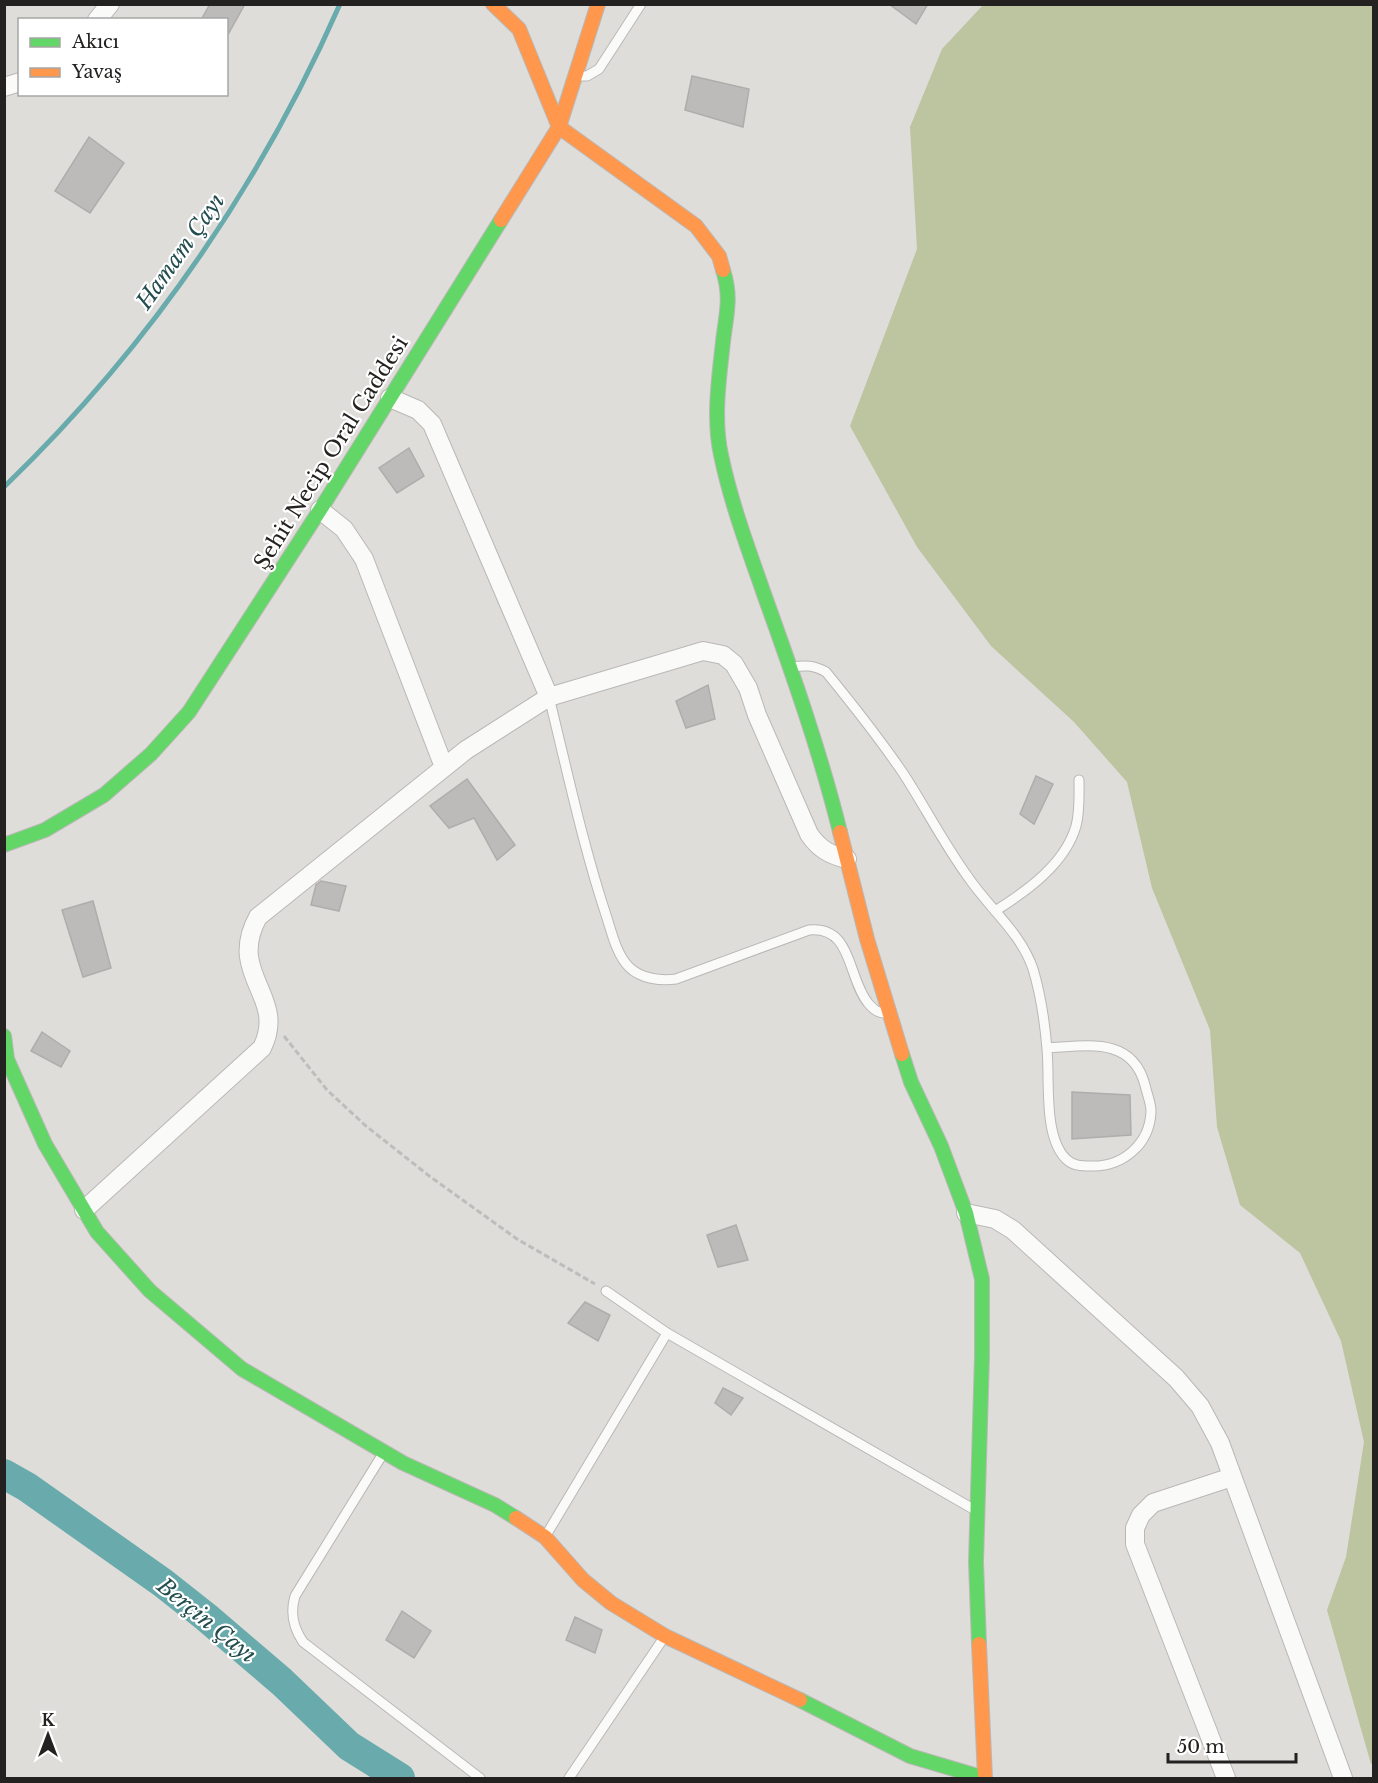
<svg xmlns="http://www.w3.org/2000/svg" width="1378" height="1783" font-family="'Libre Baskerville',serif">
<style>
.forest{fill:#bcc4a0}
.lines{fill:none;stroke-linecap:round;stroke-linejoin:round}
.stream{stroke:#69abac;stroke-width:5}
.river{stroke:#69abac;stroke-width:30}
.building{fill:#bdbbb9;stroke:#afadab;stroke-width:1.5}
.lane-casing{stroke:#bab8b6;stroke-width:11}
.street-casing{stroke:#bab8b6;stroke-width:20}
.fast-casing{stroke:#bab8b6;stroke-width:16}
.slow-casing{stroke:#bab8b6;stroke-width:16}
.path{stroke:#bdbdbb;stroke-width:3;stroke-dasharray:6 3;stroke-linecap:butt}
.lane{stroke:#fafaf9;stroke-width:9}
.street{stroke:#fafaf9;stroke-width:18}
.fast{stroke:#63d668;stroke-width:14}
.slow{stroke:#ff974d;stroke-width:14}
.labels{text-anchor:middle;stroke-width:4.5;stroke-linejoin:round;paint-order:stroke}
.street-label{font-size:21px;fill:#232220;stroke:#fff}
.water-label{font-size:22px;font-style:italic;fill:#234d4f;stroke:#fff}
</style>
<rect width="100%" height="100%" fill="#dfddda"/>
<path class="forest" d="M983,5H1373L1374,1762L1371,1764L1327,1610L1346,1557L1364,1442L1341,1341L1300,1253L1240,1205L1217,1127L1210,1030L1152,888L1127,782L1074,722L991,646L917,547L850,426L917,249L910,127L942,49Z"/>
<g class="lines">
<path class="stream" d="M4,487C147,349 260,186 340,4"/>
<path class="river" d="M4,1474L27,1487L163,1583L206,1617L282,1682L349,1746L400,1778"/>
</g>
<path class="building" d="M210,4H245L226,38V20H201Z
M889,4H928L916,24Z
M692,76L749,89L743,127L685,110Z
M89,137L124,163L90,213L55,191Z
M409,448L424,476L397,493L379,468Z
M708,685L715,719L686,728L676,701Z
M1036,776L1053,784L1034,824L1020,814Z
M467,779L515,845L497,860L474,818L449,828L430,806Z
M321,881L346,886L339,911L311,905L316,885Z
M93,901L111,968L83,977L62,910Z
M42,1032L70,1051L61,1067L31,1051Z
M1072,1092L1130,1095L1131,1135L1072,1139Z
M736,1225L748,1260L718,1267L707,1235Z
M585,1302L610,1315L598,1341L568,1323Z
M723,1388L743,1398L731,1415L715,1403Z
M402,1611L431,1631L414,1658L386,1640Z
M575,1617L602,1630L595,1653L566,1640Z"/>
<g class="lines">
<defs>
<path id="lane" d="M578,76H587L599,69L641,4
M792,667C805,665 814,665 826,672C853,705 879,738 903,773C925,807 944,844 968,877C989,908 1021,933 1033,969C1040,992 1045,1025 1047,1049C1050,1080 1043,1136 1066,1159C1073,1166 1082,1166 1091,1166C1123,1167 1150,1144 1151,1111C1151,1103 1147,1094 1145,1085C1132,1036 1087,1046 1047,1048
M549,697C567,770 583,846 607,918C612,934 617,955 629,967C641,979 661,981 676,979L809,930C853,926 847,977 868,1003C874,1010 879,1014 888,1013
M995,911C1027,891 1065,864 1076,826C1080,811 1079,795 1079,780
M606,1291L667,1333L975,1510
M384,1452L295,1596C290,1613 293,1627 303,1642L480,1778
M545,1537L667,1333
M569,1778L665,1636"/>
<path id="street" d="M97,20L110,4
M4,87L20,82
M390,398L418,410L432,424L549,697
M320,510L344,529L364,559L444,767
M84,1210L262,1048C288,996 226,975 258,917L466,750L549,697L703,651L723,655L734,664L748,688L757,715L809,834C819,849 830,855 847,859
M966,1213L995,1219L1013,1230L1176,1378L1200,1406L1220,1443L1343,1778
M1226,1778L1135,1544V1528L1141,1515L1153,1503L1232,1477"/>
<path id="fast" d="M723,270C732,299 726,314 723,342C719,378 713,419 721,455C731,503 748,548 764,594C792,672 820,751 840,832
M4,845L45,830L104,795L151,754L189,712L320,510L501,220
M4,1036L7,1059L45,1144L97,1232L150,1291L242,1369L403,1463L495,1505L516,1518
M902,1054L911,1082L941,1146L966,1213L982,1279V1356L976,1562L979,1644
M800,1700L910,1756L984,1778"/>
<path id="slow" d="M493,4L519,29L559,127L696,226L719,256L723,270
M501,220L559,127L598,4
M840,832L867,939L902,1054
M516,1518L545,1537L583,1580L611,1603L665,1636L800,1700
M979,1644L985,1778"/>
</defs>
<use href="#lane" class="lane-casing"/>
<use href="#street" class="street-casing"/>
<use href="#fast" class="fast-casing"/>
<use href="#slow" class="slow-casing"/>
<path class="path" d="M284,1036L327,1090L366,1126L428,1175L517,1239L595,1284"/>
<use href="#lane" class="lane"/>
<use href="#street" class="street"/>
<use href="#fast" class="fast"/>
<use href="#slow" class="slow"/>
</g>
<g class="labels">
<g class="street-label">
<text transform="translate(331 453) rotate(-58)" y="7">Şehit Necip Oral Caddesi</text>
</g>
<g class="water-label">
<text transform="translate(180 251) rotate(-55)" y="8">Hamam Çayı</text>
<text transform="translate(207 1620) rotate(39)" y="8">Berçin Çayı</text>
</g>
</g>
<rect width="1378" height="1783" fill="none" stroke="#232220" stroke-width="12"/>
<rect x="18" y="18" width="210" height="78" fill="#ffffff" stroke="#a7a7a6" stroke-width="1.5"/>
<rect x="30" y="38" width="30" height="9" fill="#63d668" stroke="#a7a7a6" stroke-width="1.5"/>
<text x="72" y="48" font-size="18" fill="#232220">Akıcı</text>
<rect x="30" y="68" width="30" height="9" fill="#ff974d" stroke="#a7a7a6" stroke-width="1.5"/>
<text x="72" y="78" font-size="18" fill="#232220">Yavaş</text>
<g transform="translate(48 1735)" stroke="#ffffff" stroke-width="4.5" paint-order="stroke">
<path d="M0-4.5L10 22L0 15L-10 22Z" fill="#232220"/>
<text y="-9" font-size="16" font-weight="bold" text-anchor="middle" fill="#232220">K</text>
</g>
<path d="M1168 1753v9h128v-9" fill="none" stroke="#232220" stroke-width="3"/>
<text x="1177" y="1753" font-size="18" fill="#232220" stroke="#ffffff" stroke-width="4.5" paint-order="stroke">50 m</text>
</svg>
